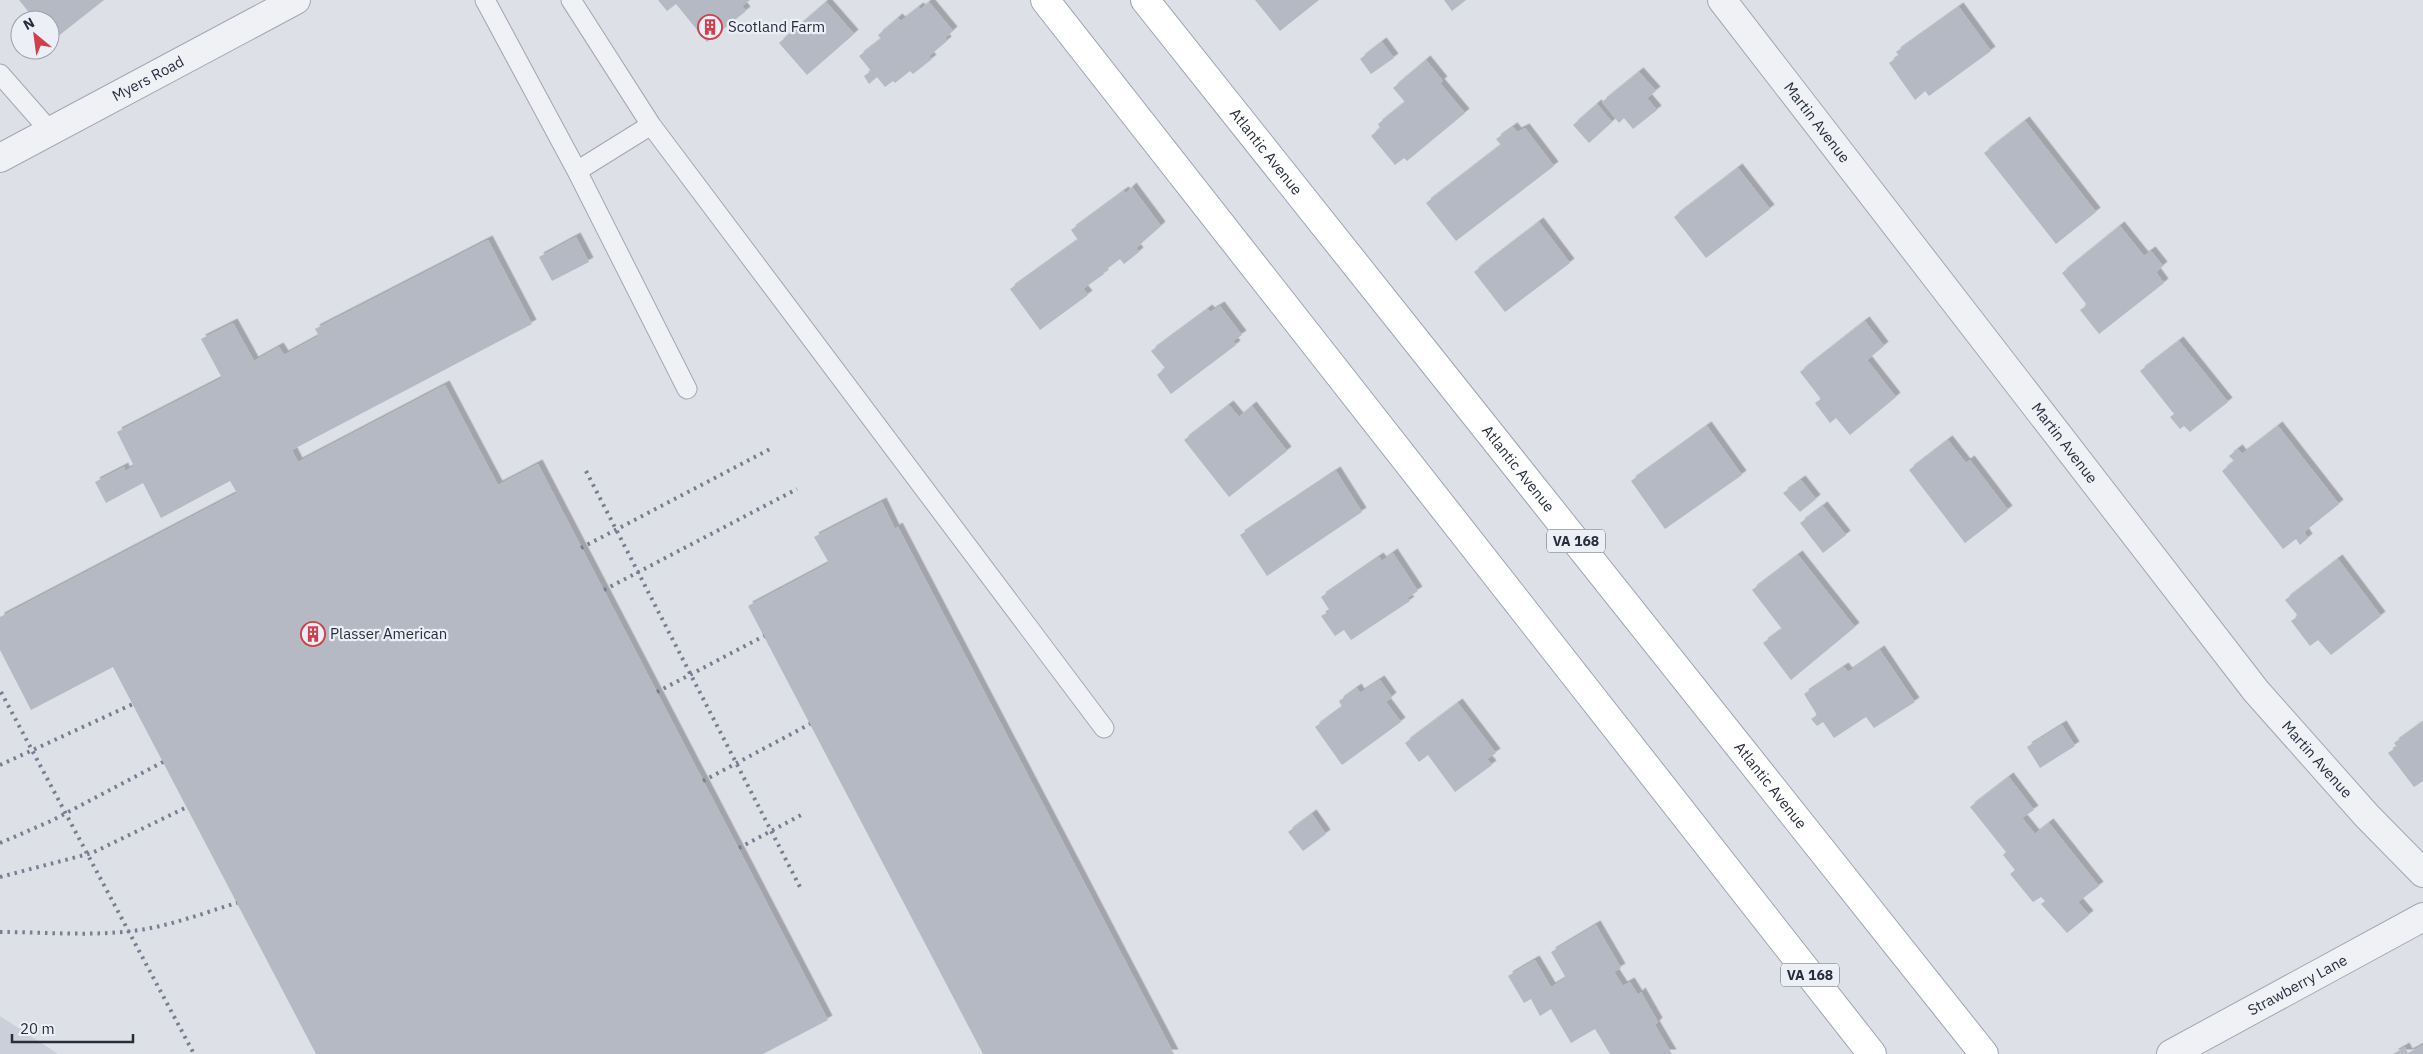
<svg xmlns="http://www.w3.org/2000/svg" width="2423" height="1054" font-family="'IBM Plex Sans',sans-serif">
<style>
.built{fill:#cbcfd9}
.building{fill:#b4b9c4;filter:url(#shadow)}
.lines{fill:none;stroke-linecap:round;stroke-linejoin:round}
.service-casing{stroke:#a2a7b1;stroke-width:21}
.minor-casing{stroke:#a2a7b1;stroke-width:30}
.primary-casing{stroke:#9ca4b3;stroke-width:30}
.service{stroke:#eff1f5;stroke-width:19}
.minor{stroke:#eff1f5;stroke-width:28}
.primary{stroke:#fff;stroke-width:28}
.rail{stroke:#767f91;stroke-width:4;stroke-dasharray:2.5 5;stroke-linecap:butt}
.labels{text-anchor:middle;stroke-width:4.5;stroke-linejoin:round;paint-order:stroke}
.shield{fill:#eceff5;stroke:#616774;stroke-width:1}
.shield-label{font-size:14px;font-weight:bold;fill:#262d3d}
.poi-label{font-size:15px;fill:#262d3d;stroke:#eceff5;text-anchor:start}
.street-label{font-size:15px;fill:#262d3d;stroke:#eceff5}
</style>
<defs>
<filter id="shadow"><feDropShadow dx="4.5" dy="-4.5" stdDeviation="0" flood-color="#0004"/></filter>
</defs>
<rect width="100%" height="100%" fill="#dde0e7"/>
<path class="built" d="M0,1016L58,1054H0Z"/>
<path class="building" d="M19,0H104L52,41L50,20H35Z
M658,0H750L742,6L746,11L707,42L676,4L667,11Z
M1255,0H1319L1280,31Z
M1444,0H1466L1452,11Z
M826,2L854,34L807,75L779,43Z
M929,2L953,31L945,38L947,41L929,56L932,59L913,74L910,71L895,83L893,81L885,87L877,77L869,84L864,76L871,71L859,56L881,39L878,35L898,18L901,21L919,7L921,9Z
M1959,7L1991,51L1929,96L1925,91L1915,100L1889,63L1899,56L1896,52Z
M1382,42L1394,58L1371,74L1360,59Z
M1426,60L1443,81L1440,83L1465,113L1407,161L1404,158L1395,165L1371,136L1380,128L1378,124L1405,102L1393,88Z
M1639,72L1656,91L1647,98L1657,110L1633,129L1624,118L1619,123L1602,102Z
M1597,104L1612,122L1589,143L1573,125Z
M2025,121L2096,212L2056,244L1984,153Z
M1513,127L1517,132L1525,128L1554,166L1456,241L1426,203L1501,145L1496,139Z
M1738,168L1770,209L1706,258L1674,217Z
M1132,187L1161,226L1136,248L1139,252L1124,264L1120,259L1103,272L1104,274L1083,289L1088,295L1040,330L1010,289L1078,240L1071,230L1124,191L1126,193Z
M1539,222L1570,263L1505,312L1474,272Z
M2120,226L2144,256L2151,251L2163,266L2156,272L2164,283L2099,334L2080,310L2087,305L2062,273Z
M576,237L589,262L552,281L539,257Z
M488,240L532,324L292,450L298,462L445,385L498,485L538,464L828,1020L763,1054H316L113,667L31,710L0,650V617L237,493L230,481L161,518L143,483L106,503L95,482L124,467L125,471L134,466L117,432L222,378L201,339L233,323L254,361L279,347L284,355L319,336L315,329Z
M1220,306L1242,335L1233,341L1236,345L1171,394L1157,375L1165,368L1151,351L1208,309L1210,312Z
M1865,321L1884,346L1867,360L1896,397L1850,435L1836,418L1830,423L1815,403L1821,399L1800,372Z
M2179,341L2228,402L2190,432L2184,426L2180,429L2170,417L2174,414L2140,371Z
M1229,405L1239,417L1252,406L1287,451L1229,497L1184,440Z
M1707,426L1742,475L1665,529L1631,481Z
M2278,426L2339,504L2304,532L2308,538L2300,545L2296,539L2283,549L2222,471L2234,461L2229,456L2238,449L2242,454Z
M1948,440L1966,463L1970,460L2008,510L1965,543L1909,470Z
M1336,471L1362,512L1267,576L1240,535Z
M1801,480L1816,499L1800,512L1783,493Z
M882,502L895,529L898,527L1174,1054H983L748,606L829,563L814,537Z
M1823,506L1846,535L1823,553L1800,523Z
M1393,553L1418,591L1407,598L1410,601L1351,640L1344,630L1335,636L1321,616L1330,611L1321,597L1379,557L1382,561Z
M1798,555L1855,627L1791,680L1763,643L1782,629L1752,590Z
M2338,559L2381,616L2331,655L2318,640L2310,646L2291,621L2298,616L2285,600Z
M1880,650L1915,702L1874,728L1866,717L1834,738L1823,722L1817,726L1811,719L1817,715L1804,694L1844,667L1848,672Z
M1380,680L1392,697L1386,702L1401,722L1342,765L1315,727L1342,707L1339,701L1357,688L1360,693Z
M1458,703L1496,753L1487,759L1492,765L1455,792L1428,755L1419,762L1405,743Z
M2423,722V781L2414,787L2388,753L2397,747L2394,743Z
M2062,725L2075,746L2040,768L2027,747Z
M2009,777L2034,810L2022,818L2035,834L2049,823L2099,886L2078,902L2089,915L2067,933L2041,904L2045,901L2041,897L2033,902L2010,874L2015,870L2003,855L2006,852L1970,807Z
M1312,814L1326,834L1303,851L1288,832Z
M1596,925L1621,968L1614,972L1623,986L1630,982L1638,995L1641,992L1658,1022L1655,1025L1672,1054H1610L1595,1029L1571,1043L1551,1009L1540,1016L1531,999L1524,1003L1508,976L1535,960L1551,987L1566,978L1551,952Z
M2423,1045V1054H2393L2405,1047L2408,1053Z"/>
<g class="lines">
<defs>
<path id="service" d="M485,0L577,171L687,389
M571,0L651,125L577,171
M0,74L50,131
M651,125L1104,728"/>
<g id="minor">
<path id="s1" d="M1722,0L2256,691L2367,816L2423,873"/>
<path id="s2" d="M0,158L296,0"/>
<path id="s3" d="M2171,1054L2423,917"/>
</g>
<g id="primary">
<path d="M1045,0L1872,1054"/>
<path id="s4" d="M1145,0L1984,1054"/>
</g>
</defs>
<use href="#service" class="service-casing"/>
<use href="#minor" class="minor-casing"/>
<use href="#primary" class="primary-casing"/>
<use href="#service" class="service"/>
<use href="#minor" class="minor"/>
<use href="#primary" class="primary"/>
<path class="rail" d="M586,471L800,887
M581,548L772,448
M604,590L797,489
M1,692L194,1054
M657,692L764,636
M0,765L133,704
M703,781L810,724
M0,843L51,821L163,762
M739,848L803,814
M0,877L92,853L187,807
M0,932C51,932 106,938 156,927C183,921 210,911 237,903"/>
</g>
<defs>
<symbol id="building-ring" viewBox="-11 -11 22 22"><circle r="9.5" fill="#eceff5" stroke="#cf3f4c" stroke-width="1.5"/><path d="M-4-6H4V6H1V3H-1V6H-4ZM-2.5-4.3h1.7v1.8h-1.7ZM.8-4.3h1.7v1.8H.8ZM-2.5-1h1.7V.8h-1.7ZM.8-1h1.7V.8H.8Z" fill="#cf3f4c"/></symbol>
</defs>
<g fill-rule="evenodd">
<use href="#building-ring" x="696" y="13" width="28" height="28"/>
<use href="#building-ring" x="299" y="620" width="28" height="28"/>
</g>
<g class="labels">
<g class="shield">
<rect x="1547" y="529.5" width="58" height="23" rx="4"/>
<rect x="1781" y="963.5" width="58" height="23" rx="4"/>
</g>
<g class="shield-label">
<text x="1576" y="546">VA 168</text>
<text x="1810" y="980">VA 168</text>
</g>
<g class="poi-label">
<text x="728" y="32">Scotland Farm</text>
<text x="330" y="639">Plasser American</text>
</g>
<g class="street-label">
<text dy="5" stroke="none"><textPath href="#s2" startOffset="168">Myers Road</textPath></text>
<text dy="5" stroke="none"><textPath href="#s1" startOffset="155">Martin Avenue</textPath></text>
<text dy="5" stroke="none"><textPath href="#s4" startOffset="194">Atlantic Avenue</textPath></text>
<text dy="5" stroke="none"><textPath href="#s1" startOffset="560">Martin Avenue</textPath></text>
<text dy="5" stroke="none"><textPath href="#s4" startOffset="599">Atlantic Avenue</textPath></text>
<text dy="5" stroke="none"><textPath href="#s1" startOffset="965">Martin Avenue</textPath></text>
<text dy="5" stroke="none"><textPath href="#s4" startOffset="1004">Atlantic Avenue</textPath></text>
<text dy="5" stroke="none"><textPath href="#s3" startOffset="144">Strawberry Lane</textPath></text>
</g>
</g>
<g transform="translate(35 35) rotate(331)"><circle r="24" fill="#eceff5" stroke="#9da1ab"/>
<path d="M0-4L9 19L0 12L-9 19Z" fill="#cf3f4c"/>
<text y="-8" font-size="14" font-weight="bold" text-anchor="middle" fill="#262d3d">N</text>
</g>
<path d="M12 1034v8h121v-8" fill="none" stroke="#262d3d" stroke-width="2.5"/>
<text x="20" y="1034" font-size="15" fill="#262d3d" stroke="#eceff5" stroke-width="4" paint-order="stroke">20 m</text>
</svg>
